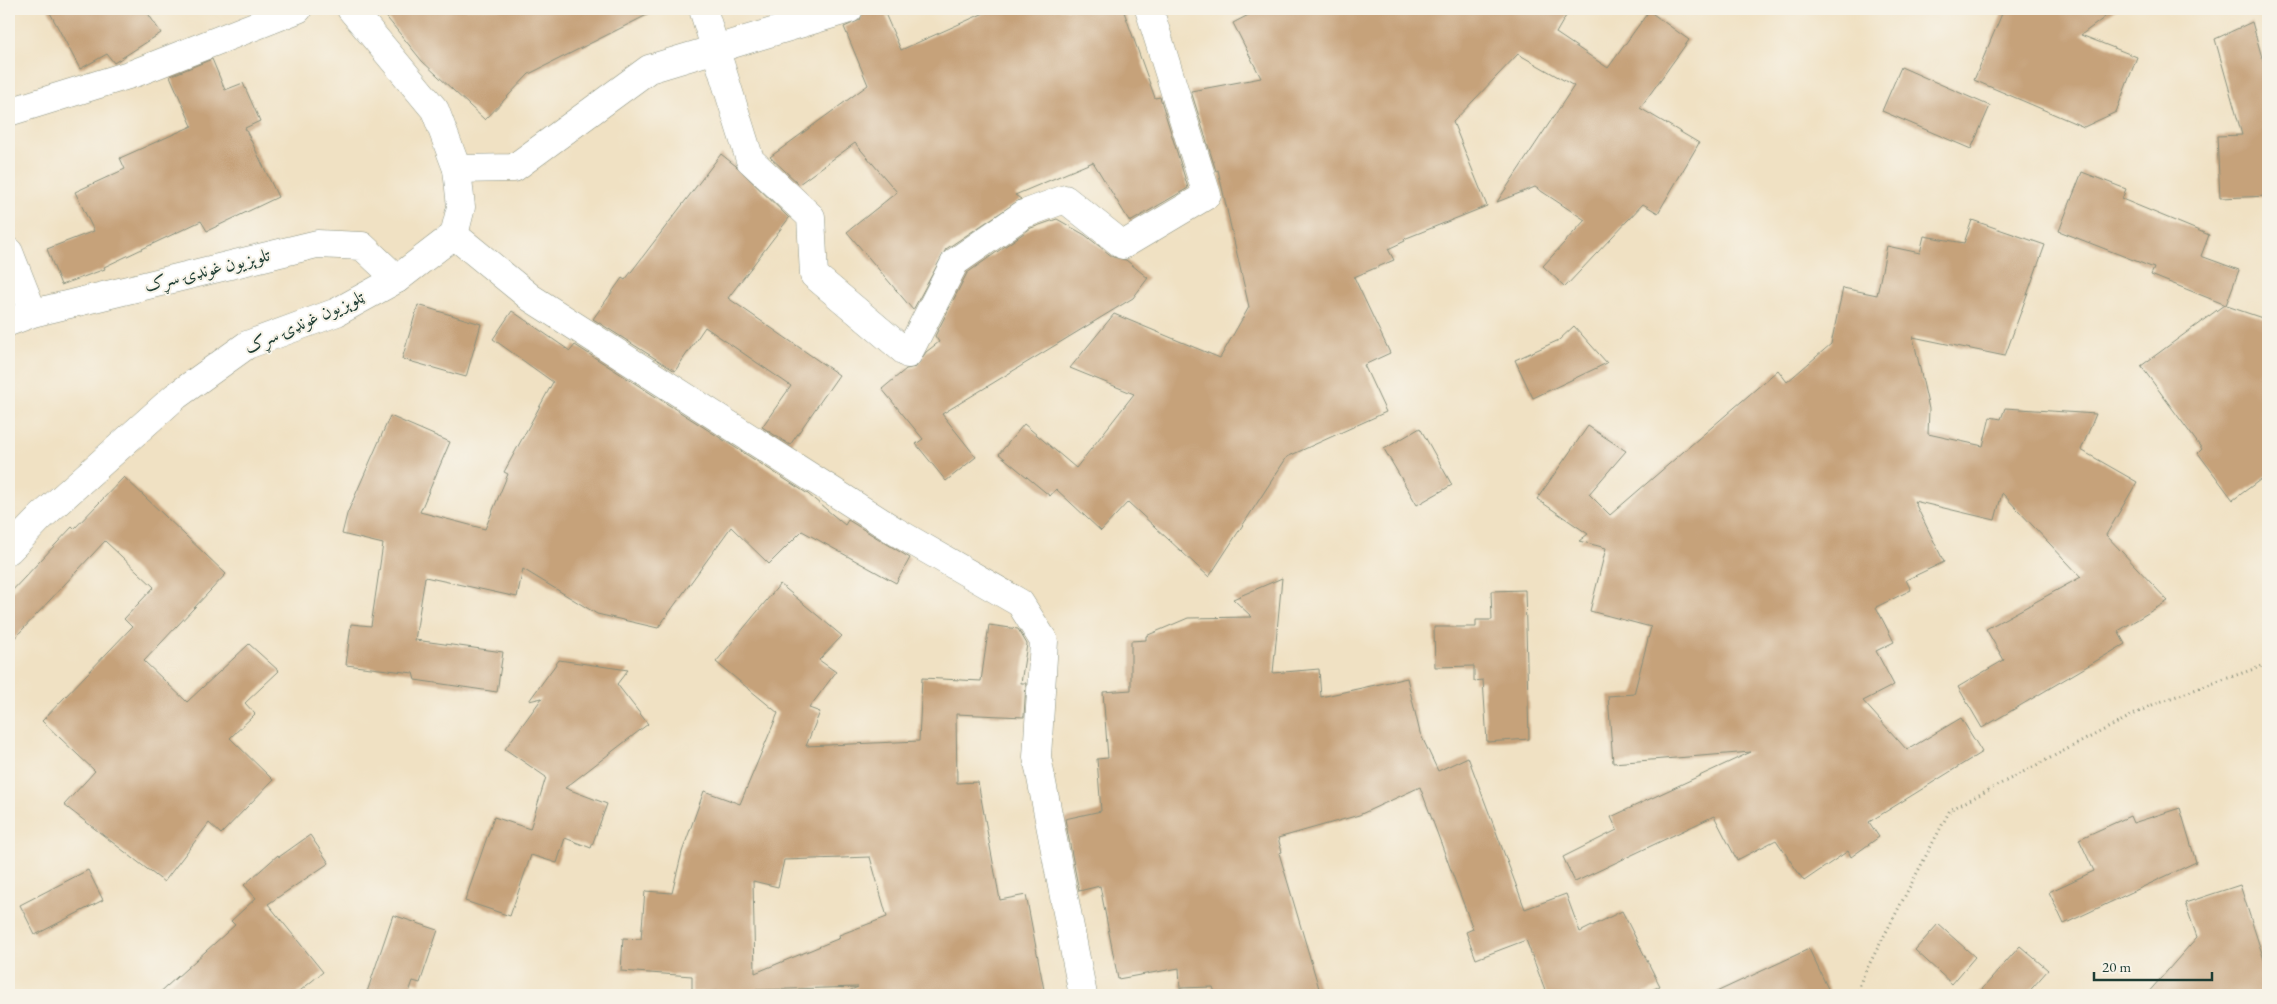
<svg xmlns="http://www.w3.org/2000/svg" width="2277" height="1004" font-family="'EB Garamond',Amiri,serif">
<style>
.building{fill:#c6a27a;fill-rule:evenodd}
.lines{fill:none;stroke-linecap:round;stroke-linejoin:round}
.minor-casing{stroke:#888f7c;stroke-width:29}
.tertiary-casing{stroke:#888f7c;stroke-width:29}
.path{stroke:#888f7c;stroke-width:3;stroke-dasharray:1 4;stroke-linecap:butt}
.minor{stroke:#fff;stroke-width:28}
.tertiary{stroke:#fff;stroke-width:28}
.labels{text-anchor:middle;stroke-width:4;stroke-linejoin:round;paint-order:stroke}
.street-label{font-size:18px;fill:#1f3d34;stroke:#f7f3e8}
</style>
<rect width="100%" height="100%" fill="#f7f3e8"/>
<filter id="ink" filterUnits="userSpaceOnUse"><feTurbulence type="fractalNoise" baseFrequency=".02" numOctaves="2"/><feDisplacementMap in="SourceGraphic" scale="10" xChannelSelector="R" yChannelSelector="G"/><feConvolveMatrix kernelMatrix="1 2 1 2 8 2 1 2 1" color-interpolation-filters="sRGB"/></filter>
<filter id="wash" filterUnits="userSpaceOnUse"><feTurbulence type="fractalNoise" baseFrequency=".0096" numOctaves="4" result="noise"/><feDisplacementMap in="SourceGraphic" scale="20" xChannelSelector="R" yChannelSelector="G"/><feGaussianBlur stdDeviation="1.12" result="paint"/><feColorMatrix in="noise" values="0 0 0 0 0 0 0 0 0 0 0 0 0 0 0 0 0 1.4 0 .05"/><feComposite in="paint" operator="in"/></filter>
<g filter="url(#wash)">
<rect width="100%" height="100%" fill="#f0e1c3"/>
<g id="blocks">
<path class="building" d="M48,9H145L161,33L114,63L107,54L80,69Z
M380,9H659L529,74L485,120L422,61Z
M864,9H883L901,50L993,9H1123L1155,98L1160,97L1188,188L1130,222L1093,162L1015,195L1021,199L946,249L913,310L847,232L897,192L855,143L799,184L770,157L868,85L844,27L860,20Z
M1260,9H1570L1556,33L1608,68L1649,11L1689,40L1640,108L1699,143L1658,213L1643,204L1565,287L1543,266L1585,220L1535,187L1497,202L1574,86L1518,54L1453,122L1487,206L1404,239L1405,241L1388,249L1394,260L1354,277L1390,353L1364,365L1386,412L1287,457L1209,577L1128,502L1101,531L1056,489L1050,496L999,454L1024,424L1076,468L1134,394L1070,368L1114,314L1220,358L1249,307L1218,170L1216,171L1191,91L1261,78L1233,23Z
M2004,9H2116L2081,35L2137,57L2116,112L2084,127L1974,80Z
M2252,22L2268,79V196L2220,198L2217,136L2242,135L2215,39Z
M212,59L225,90L243,83L260,121L245,128L278,197L207,231L201,221L104,267L105,269L61,285L47,249L94,231L75,192L125,169L120,158L192,126L170,76Z
M1901,67L1990,106L1971,149L1882,111Z
M721,154L736,166L789,218L728,298L839,375L790,445L762,427L791,386L705,327L675,371L593,319L622,278L625,280Z
M2082,172L2126,189L2122,199L2209,235L2201,256L2239,270L2226,305L2151,275L2154,268L2059,231Z
M1057,219L1085,235L1113,257L1126,260L1148,278L1133,298L942,414L976,457L946,481L916,444L923,439L882,389L906,369L916,367L926,352L939,342L935,336L967,273L1031,228Z
M1972,220L2045,245L2005,356L1913,337L1929,409L1928,434L1983,446L1990,417L2001,419L2005,408L2096,414L2081,450L2137,482L2106,535L2168,601L2118,631L2125,644L1982,728L1958,687L2004,660L1986,629L2081,577L2002,493L1995,520L1914,501L1944,562L1906,580L1911,590L1876,607L1894,642L1876,651L1894,685L1863,701L1907,750L1961,718L1982,752L1869,822L1879,837L1851,857L1848,851L1804,881L1776,840L1737,860L1714,816L1575,882L1563,857L1617,830L1611,817L1751,752L1613,763L1608,696L1634,694L1651,627L1590,611L1606,548L1579,541L1588,534L1537,499L1588,426L1626,451L1589,494L1610,515L1778,370L1787,382L1831,344L1843,288L1877,295L1887,246L1920,253L1924,236L1964,243Z
M418,305L481,324L466,377L402,359Z
M2224,305L2268,320V474L2233,500L2198,453L2202,449L2141,366Z
M512,311L570,351L575,345L808,494L845,525L848,520L910,558L896,583L802,531L769,564L731,527L658,628L597,614L523,569L517,597L425,577L415,640L503,652L497,692L415,680L413,673L346,665L351,624L371,626L383,544L342,534L347,514L390,416L450,442L420,512L485,529L508,474L504,472L553,382L493,339Z
M1574,326L1607,363L1533,398L1515,360L1559,340Z
M1420,428L1452,485L1417,505L1384,449Z
M124,477L226,574L144,661L187,702L249,644L279,671L245,703L255,714L230,738L273,780L221,834L209,823L164,882L64,805L95,771L42,721L132,627L124,619L154,587L105,541L9,644V594L72,527L74,529Z
M1282,578L1273,673L1319,669L1321,697L1407,678L1420,733L1438,771L1468,757L1525,909L1566,894L1580,932L1622,911L1660,986L1641,995H1547L1526,940L1476,959L1466,932L1473,929L1420,787L1359,815L1278,838L1282,852L1279,853L1321,995H1216L1213,987L1180,988L1179,968L1118,979L1100,886L1079,891L1065,819L1101,811L1097,759L1108,758L1103,692L1131,690V641L1146,640V636L1188,618L1252,617L1233,599Z
M780,584L842,636L819,660L836,672L809,708L820,712L806,746L919,741L922,678L981,681L989,625L1018,629L1027,644L1021,683H1026L1024,717L956,714L957,783L978,782L1000,900L1026,895L1045,995H839L858,987L692,992V976L621,971L623,938L641,939L645,891L672,893L682,852L704,791L740,804L778,713L716,662ZM870,857L887,917L839,935L840,938L755,973L753,881L778,887L784,860Z
M1525,590L1529,739L1487,742L1483,680L1474,681V666L1435,667L1434,627H1476V620H1492L1491,591Z
M559,660L628,670L617,684L648,724L565,788L607,804L591,848L565,838L557,863L531,855L510,916L465,901L494,817L530,829L546,777L505,749L542,698L529,701Z
M2180,808L2196,862L2064,924L2049,892L2094,871L2079,839L2130,816L2133,823Z
M310,835L329,863L268,904L323,972L295,995H157L235,925L231,921L256,898L244,885L278,855L279,857Z
M88,870L103,900L35,935L20,905Z
M2240,885L2268,972V995H2146L2197,937L2185,903Z
M393,915L438,930L420,983L413,981L408,995H366Z
M1938,924L1975,957L1952,984L1915,950Z
M2020,946L2048,970L2026,995H1977Z
M1809,949L1831,995H1710Z"/>
</g>
</g>
<g filter="url(#ink)">
<use href="#blocks" fill-opacity="0" stroke="#888f7c" stroke-width="1"/>
<g class="lines">
<defs>
<path id="minor" d="M703,9L750,160L811,217L814,275L908,354L955,262L1024,214L1065,199L1123,245L1207,195L1149,9
M9,112L135,73L298,9
M457,169L514,168L649,69L849,9
M454,235L531,298L895,531L1020,603L1044,641L1037,757L1083,995
M9,252L33,313
M9,322L33,313L317,244L362,246L397,279"/>
<path id="tertiary" d="M9,550L41,517L176,396L247,345L337,312L397,279L454,235L461,207L457,169L435,110L351,9"/>
</defs>
<use href="#minor" class="minor-casing"/>
<use href="#tertiary" class="tertiary-casing"/>
<path class="path" d="M1857,995L1862,978L1950,810L2154,704L2268,664"/>
<use href="#minor" class="minor"/>
<use href="#tertiary" class="tertiary"/>
</g>
</g>
<g class="labels">
<g class="street-label">
<text transform="translate(207 270) rotate(-14)" y="6">تلوېزيون غونډۍ سړک</text>
<text transform="translate(304 322) rotate(-24)" y="6">ټلوېزيون غونډۍ سړک</text>
</g>
</g>
<rect width="2277" height="1004" fill="none" stroke="#f7f3e8" stroke-width="30"/>
<path d="M2094 972v8h118v-8" fill="none" stroke="#1f3d34" stroke-width="2.5"/>
<text x="2102" y="972" font-size="15" fill="#1f3d34" stroke="#f7f3e8" stroke-width="4" paint-order="stroke">20 m</text>
</svg>
